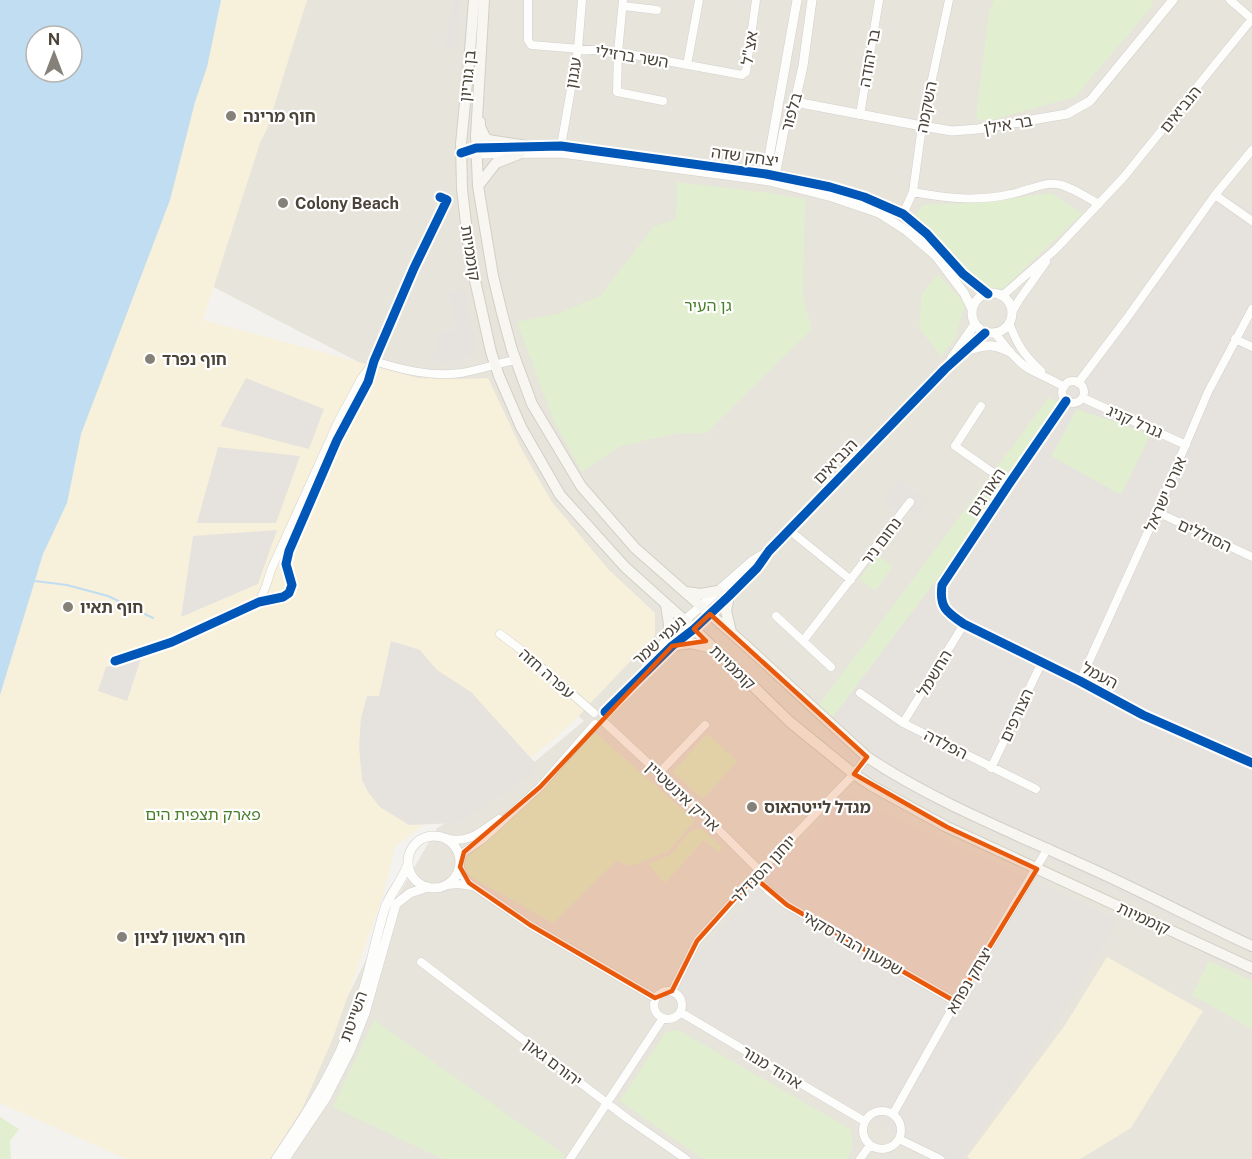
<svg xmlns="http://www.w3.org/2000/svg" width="1252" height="1159" font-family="'Public Sans','Noto Sans Hebrew',sans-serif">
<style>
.residential{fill:#e7e4dc}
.industrial{fill:#e6e2de}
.green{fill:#e1eecf}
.sand{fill:#f7f0da}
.parking{fill:#e6e3df}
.water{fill:#c0ddf1;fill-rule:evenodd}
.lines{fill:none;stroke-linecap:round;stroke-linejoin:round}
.stream{stroke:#c0ddf1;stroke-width:2}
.minor-casing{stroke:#d2d0cb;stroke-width:9}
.tertiary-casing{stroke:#d2d0cb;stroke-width:10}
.secondary-casing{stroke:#d3cfc5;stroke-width:12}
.minor{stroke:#fdfdfc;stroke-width:8}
.tertiary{stroke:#fdfdfc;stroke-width:9}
.secondary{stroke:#f7f6f1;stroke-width:10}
.cycleway-casing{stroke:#fff;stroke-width:13}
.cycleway{stroke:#0057b8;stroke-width:9}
.marked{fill:#e8590c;fill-opacity:0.2;stroke:#e8590c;stroke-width:4.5;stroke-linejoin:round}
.poi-dot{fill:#868178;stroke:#fff;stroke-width:2}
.labels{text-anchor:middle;stroke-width:4.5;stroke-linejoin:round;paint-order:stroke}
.street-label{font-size:16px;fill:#4b4439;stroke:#fff}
.poi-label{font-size:16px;font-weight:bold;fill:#4b4439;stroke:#fff;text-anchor:start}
.park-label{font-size:16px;fill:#4a7f2a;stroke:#fff}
</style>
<rect width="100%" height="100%" fill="#f4f2ee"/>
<path class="residential" d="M221,0H1252V1159H266L400,892L437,828L504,787L584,721L491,637L397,382L150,254L170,200L207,67Z"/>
<path class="industrial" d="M1221,192L1252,213V954L877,779L819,731L1061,403Z
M847,794L1118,920L1064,1013L961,1159H940L661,994L770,874Z"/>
<path class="green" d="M994,0H1153L1152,6L1075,97L988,121L980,120L976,117L989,13Z
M677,182L768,193L805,199L803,298L812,329L706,433H679L620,446L582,472L553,419L517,322L557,314L600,296L653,227L676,219Z
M1051,193L1082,214L1004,288L994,290L987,289L973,281L913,217L923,205L972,203Z
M938,274L965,304L955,339L941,356L919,328L922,293Z
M1049,397L1065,407L1009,484L832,718L819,705Z
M1077,409L1151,434L1121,495L1051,456Z
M877,555L893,566L875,591L859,579Z
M596,733L695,821L667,852L631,866L616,861L553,923L471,877C466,873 461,863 467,856C469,854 472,853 475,851L526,805L587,739Z
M707,734L737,761L703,799L673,772Z
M694,829L703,830L722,848L719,852L704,840L665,883L648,864L670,855L689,833Z
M1209,961L1252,981V1029L1192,995Z
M374,1020L565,1155L562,1159H443L333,1107Z
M673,1030L680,1031L850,1129C853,1141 854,1148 847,1159H703L620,1101L665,1033Z
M0,1117L19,1129L10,1141L11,1159H0Z"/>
<path class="sand" d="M221,0H307L267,129L260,143L203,320L418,378L463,379L488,378L522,450L552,502L609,570L655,613V635L568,727L524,764L431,819L395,847L383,895L333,1038L302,1109L270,1159H126L0,1103V695L43,554L67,503L81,434L183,148L195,102L207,67Z
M1107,957L1203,1011L1131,1128L1080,1159H971L967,1157L1065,1025Z"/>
<path class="parking" d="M452,0H462L459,49L445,47Z
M465,288L476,345L468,358L445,363L429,360L437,345L440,333L456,329L449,292Z
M246,378L324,409L309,449L220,426Z
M1154,438L1178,452L1150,509L1125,496Z
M218,447L300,456L276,523H197Z
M899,479L928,501L917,516L909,510L903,517L882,502Z
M277,530L258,584L181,617L193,536Z
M391,641L420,650L437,670L471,692L538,766L531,776L458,823L409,825L380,807L368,792L362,780L359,746L361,718L367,696H379Z
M141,658L127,701L98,691L106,667Z
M1246,673L1252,675V754L1216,737Z
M1207,754L1252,774V896L1161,856Z"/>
<path class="water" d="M0,0H221L207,67L195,102L170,200L81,434L67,503L43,554L0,695ZM36,36H72V72H36Z"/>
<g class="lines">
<path class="stream" d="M35,581L67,585L108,596L153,618"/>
<defs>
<path id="minor" d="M528,0V40L531,45L618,52L742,75L746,72L756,0
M623,0L618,52L617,92L663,101
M1230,0L1252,19
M623,6L657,10
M687,65L699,0
M860,115L879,0
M561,146L578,49L582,0
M913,192C945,198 978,202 1011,194C1024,192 1043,182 1056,184C1069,185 1087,198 1099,204
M1215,195L1252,221
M903,214L913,192L922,126L949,0
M1002,296L1056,249L1123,178L1252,19
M1012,312L1019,300L1046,262
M1009,323C1018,346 1024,355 1041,371
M995,333C1005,346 1015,360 1029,369C1040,375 1053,380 1064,387
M1235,339L1252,347
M374,361C403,370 431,377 461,373C480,370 498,363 516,360
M1062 392a11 11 0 1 1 22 0a11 11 0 1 1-22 0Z
M1078,383L1127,318L1215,195L1252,150
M1083,398L1186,445
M1066,401L1009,484L942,585C939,607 946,612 964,624L1080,681L1143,715L1252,763
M981,406L955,446L1009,484
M1157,512L1252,557
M789,530L851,580
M259,602L266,586L271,570L338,422L361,379L370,367
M776,616L831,667
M500,634L520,649L594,713
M803,641L910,502
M115,661L172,642L259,602L283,597L289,593L292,585L286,564L289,551L337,440L368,382L374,361L414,268L447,200L440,197
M645,668L668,637L684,621
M1080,681L1157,512L1208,392L1252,309
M860,693L903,723L1036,789
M605,712L672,646L694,629L710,614
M605,723L701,812L760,871
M903,723L964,624
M991,768L1042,662
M659,773L705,725
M446,838C468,845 481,831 499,819
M460,861L464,852L483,839L540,787L595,724
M460,867L463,876L469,883L530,925L655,998
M754,877L770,892L787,905L956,1002
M447,885L458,884L472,886
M421,962L628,1119L686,1159
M654 1005a14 14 0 1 1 28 0a14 14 0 1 1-28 0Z
M672,991L697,941L760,871L854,774L867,757
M680,1012L864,1121
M863 1130a19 19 0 1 1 38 0a19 19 0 1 1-38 0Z
M893,1114L956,1002L1048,848
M899,1139L940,1159
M570,1159L663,1018
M860,1159L870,1145"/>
<path id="tertiary" d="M795,102L922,126L952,131L978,129L1067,114L1090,101L1173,0
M461,153L476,148L561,146L766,174L830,187L864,197L903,214L927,234L963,274L988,294
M472,154L561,153L769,181L832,197L879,213L907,231L936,256L964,293L972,309
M768,179L766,174L797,0
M771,180L775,176L784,130L795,102L803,66L812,0
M972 313a20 20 0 1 1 40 0a20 20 0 1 1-40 0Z
M968,350C987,345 992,343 1010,352
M951,359L975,324
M710,614L757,568L769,551L945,369L985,333
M684,621L752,561L765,553
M408 862a26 26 0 1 1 52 0a26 26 0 1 1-52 0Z
M276,1159C309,1111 340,1062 358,1006C370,973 375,938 386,905C393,890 403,879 408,864
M285,1159L326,1098L350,1051L365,1013L396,904L410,893L428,887"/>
<path id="secondary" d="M474,0L470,51L461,144L462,189L470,258L491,352L499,376L521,427L560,495L625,567L694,629L790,722L854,774L872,786L947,827L1252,968
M484,0L476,136L478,186L493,276L502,313L512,350L532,404L581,486L635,548L744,644L867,757C933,801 1011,832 1083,865C1140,890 1195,920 1252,946
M480,122V127L486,139L494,141L527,146
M478,186L496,163L519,154
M686,592L701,594L718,591
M729,596L726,611L731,632
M666,605L669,624L668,637
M672,646L690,643L713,648"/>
</defs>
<use href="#minor" class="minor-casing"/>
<use href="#tertiary" class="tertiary-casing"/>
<use href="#secondary" class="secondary-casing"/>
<use href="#minor" class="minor"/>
<use href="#tertiary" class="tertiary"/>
<use href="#secondary" class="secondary"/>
<defs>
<path id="cycleway" d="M461,153L476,148L561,146L766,174L830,187L864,197L903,214L927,234L963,274L988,294
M1066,401L1009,484L942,585C939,607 946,612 964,624L1080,681L1143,715L1252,763
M115,661L172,642L259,602L283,597L289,593L292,585L286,564L289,551L337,440L368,382L374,361L414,268L447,200L440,197
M605,712L672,646L694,629L729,596L757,568L769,551L945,369L985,333"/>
</defs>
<use href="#cycleway" class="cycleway-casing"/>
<use href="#cycleway" class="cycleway"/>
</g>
<path class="marked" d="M710,614L867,757L854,774L947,827L1037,869L956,1002L787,905L754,877L697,941L672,991L655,998L530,925L469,883L460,867L464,852L540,787L672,646L706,641L694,629Z"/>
<g class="poi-dot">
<circle cx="231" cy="116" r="6"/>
<circle cx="283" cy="203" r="6"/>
<circle cx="150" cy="359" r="6"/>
<circle cx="68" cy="607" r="6"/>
<circle cx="752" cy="807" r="6"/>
<circle cx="122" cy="937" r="6"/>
</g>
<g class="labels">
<g class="street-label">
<text transform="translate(749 48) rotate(-81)" y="6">אצ"ל</text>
<text transform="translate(632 56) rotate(9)" y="6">השר ברזילי</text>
<text transform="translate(869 58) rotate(-80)" y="6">בר יהודה</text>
<text transform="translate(573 73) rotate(-80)" y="6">עגנון</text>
<text transform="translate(467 76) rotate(-84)" y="6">בן גוריון</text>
<text transform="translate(926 107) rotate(-79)" y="6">השקמה</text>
<text transform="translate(1180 109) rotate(-51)" y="6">הנביאים</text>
<text transform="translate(791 112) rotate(-74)" y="6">בלפור</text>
<text transform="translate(1008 124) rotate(-10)" y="6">בר אילן</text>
<text transform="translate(745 156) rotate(8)" y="6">יצחק שדה</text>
<text transform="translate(471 253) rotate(81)" y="6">קוממיות</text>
<text transform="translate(1135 421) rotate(24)" y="6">גנרל קניג</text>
<text transform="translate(835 461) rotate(-46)" y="6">הנביאים</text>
<text transform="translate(986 492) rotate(-56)" y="6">האורגים</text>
<text transform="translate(1165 494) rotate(-66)" y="6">אורט ישראל</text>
<text transform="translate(1205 535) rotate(25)" y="6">הסוללים</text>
<text transform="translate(881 541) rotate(-53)" y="6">נחום ניר</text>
<text transform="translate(659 640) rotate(-42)" y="6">נעמי שמר</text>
<text transform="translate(733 667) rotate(44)" y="6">קוממיות</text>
<text transform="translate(547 673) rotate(41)" y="6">עפרה חזה</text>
<text transform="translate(934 673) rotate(-59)" y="6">החשמל</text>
<text transform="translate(1100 675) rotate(28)" y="6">העמל</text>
<text transform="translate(1016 715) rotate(-65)" y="6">הצורפים</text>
<text transform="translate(946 744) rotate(27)" y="6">הפלדה</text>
<text transform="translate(683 796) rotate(43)" y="6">אריק אינשטיין</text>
<text transform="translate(763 869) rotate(-47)" y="6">יוחנן הסנדלר</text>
<text transform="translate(1144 918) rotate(25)" y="6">קוממיות</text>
<text transform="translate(853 943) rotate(30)" y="6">שמעון הבורסקאי</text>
<text transform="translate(969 980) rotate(-59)" y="6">יצחק נפחא</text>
<text transform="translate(353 1016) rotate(-70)" y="6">השייטת</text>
<text transform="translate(553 1062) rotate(37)" y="6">יהורם גאון</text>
<text transform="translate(772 1067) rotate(31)" y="6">אהוד מנור</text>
</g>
<g class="poi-label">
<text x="243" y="122">חוף מרינה</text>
<text x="295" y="209">Colony Beach</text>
<text x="162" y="365">חוף נפרד</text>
<text x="80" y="613">חוף תאיו</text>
<text x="764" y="813">מגדל לייטהאוס</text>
<text x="134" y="943">חוף ראשון לציון</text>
</g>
<g class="park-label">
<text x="708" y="311">גן העיר</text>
<text x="203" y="820">פארק תצפית הים</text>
</g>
</g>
<g transform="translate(54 54)"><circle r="28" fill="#ffffff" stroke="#b7b4b0" stroke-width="1.5"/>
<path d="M0-4.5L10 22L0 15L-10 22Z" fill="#868178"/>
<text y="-9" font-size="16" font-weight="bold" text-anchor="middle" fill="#4b4439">N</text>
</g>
</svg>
